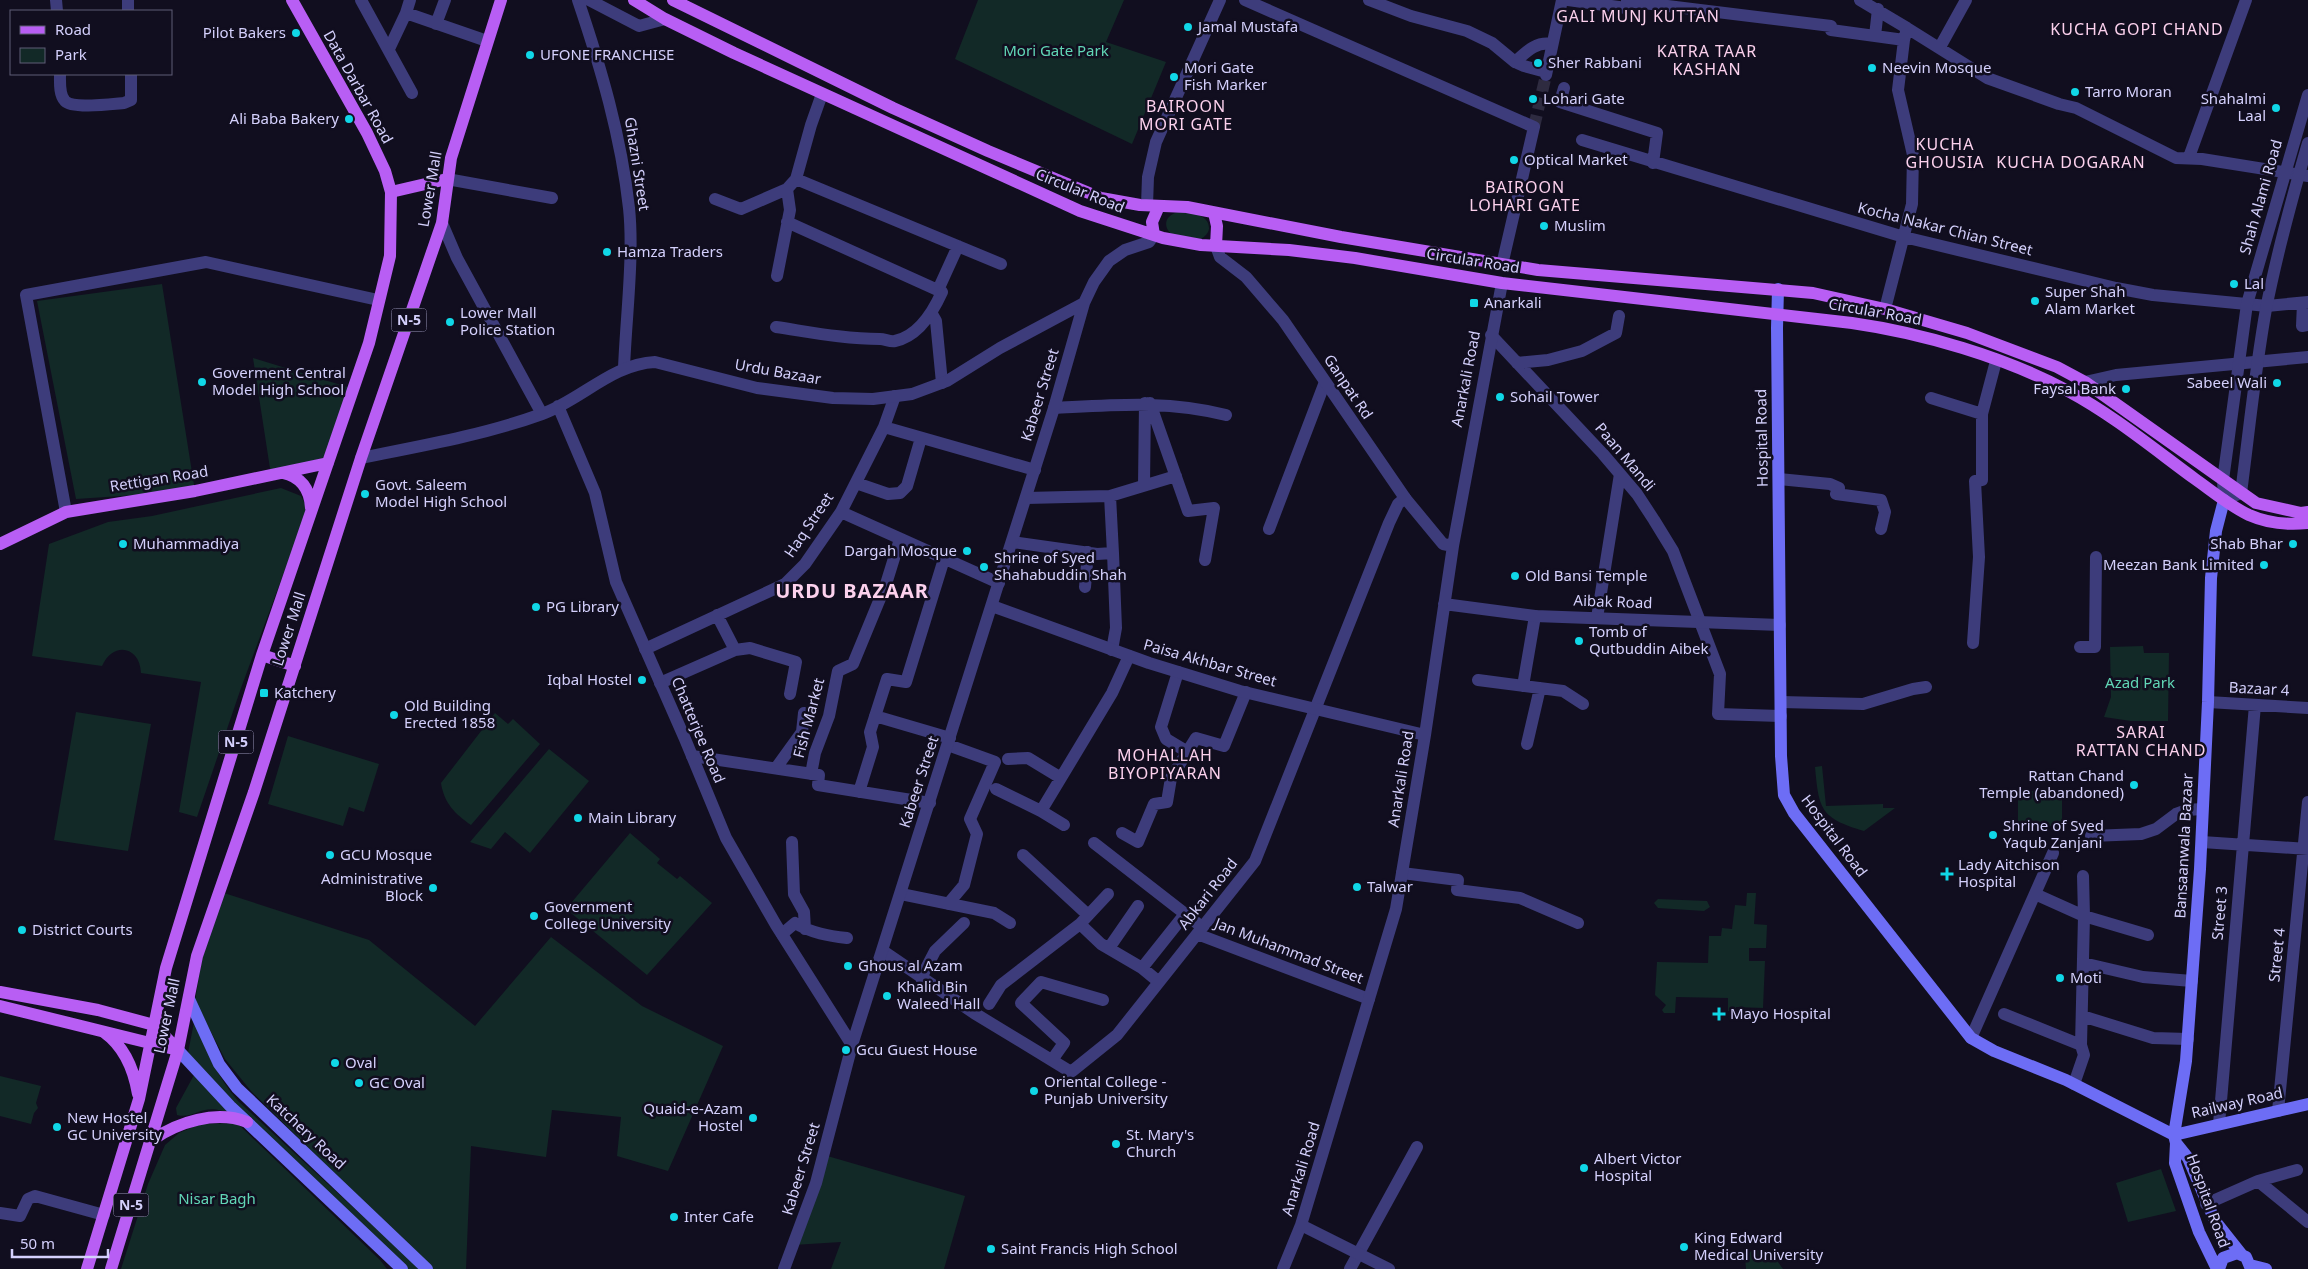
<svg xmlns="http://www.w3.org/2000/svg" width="2308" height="1269" font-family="'Noto Sans',sans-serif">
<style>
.green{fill:#122927}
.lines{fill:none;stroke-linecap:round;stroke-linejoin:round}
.minor-tunnel{stroke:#2e2b40;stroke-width:12;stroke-dasharray:12 6;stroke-linecap:butt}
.minor{stroke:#3d3c7b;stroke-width:12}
.tertiary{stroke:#3d3c7b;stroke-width:12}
.secondary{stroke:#6d6df5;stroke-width:12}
.primary{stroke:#b85ef4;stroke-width:12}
.poi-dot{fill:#10d7e7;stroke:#110e1f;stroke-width:2}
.labels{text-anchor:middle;stroke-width:5;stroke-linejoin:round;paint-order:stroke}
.shield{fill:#110e1f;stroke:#9a96ba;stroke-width:1}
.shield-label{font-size:14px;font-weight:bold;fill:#d4d0fc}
.poi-label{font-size:15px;fill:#d4d0fc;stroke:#110e1f;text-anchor:start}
.park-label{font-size:15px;fill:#61d6b6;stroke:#110e1f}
.street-label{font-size:15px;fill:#d4d0fc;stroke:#110e1f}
.neighbourhood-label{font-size:16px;letter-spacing:1px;fill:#fcd1ed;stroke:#110e1f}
.district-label{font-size:20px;font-weight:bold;letter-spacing:1px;fill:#fcd1ed;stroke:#110e1f}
</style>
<rect width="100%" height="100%" fill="#110e1f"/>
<path class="green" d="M978,0H1124L1106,42L1166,62L1132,144L955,59Z
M1178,212C1189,212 1210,214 1209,229C1208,234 1205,236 1201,239L1171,234C1162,225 1166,215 1178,212Z
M162,284L195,491L76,499L37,301Z
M253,358L354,389L328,463L271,475Z
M281,488L301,496L305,504L306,513L241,688L197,817L179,812L201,682L141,673C140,646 113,641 102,666L32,656L49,544L108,522L152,516Z
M2143,646L2144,653H2169L2168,721H2131L2104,717L2111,697L2110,647Z
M76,712L151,724L128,851L54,840Z
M495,713L508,724L513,719L540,744L471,825C455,814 444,803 441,783Z
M288,736L379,764L364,812L349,807L343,826L268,804Z
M549,749L589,781L530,853L505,832L491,849L470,842Z
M1822,766L1826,806L1883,804V808H1895L1864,831C1820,818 1819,809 1815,767Z
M2018,791H2062V826H2018Z
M630,833L660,859L657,863L677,879L680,876L712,903L647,975L566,909Z
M224,893L369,940L475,1026L551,937L642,1006L723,1046L668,1171L617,1156L621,1117L552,1110L546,1157L471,1146L466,1269H432L251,1091L225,1059L195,1001L202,959Z
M1747,893H1756L1754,924L1767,925L1766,948H1749V961H1765L1763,1008L1736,1007V1011H1728V998L1676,997L1675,1013H1664L1662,1010L1666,1005L1655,995L1657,962L1708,963L1709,936H1721L1722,928L1732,929L1735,905L1746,906Z
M1658,899L1707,901L1710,907L1704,911L1658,908L1654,903Z
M194,1022L197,1025C207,1053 218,1078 238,1101L420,1269H408L224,1094L188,1053Z
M194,1075L232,1115C203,1100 196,1120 177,1115L176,1108Z
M0,1076L41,1086L36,1103L38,1108L34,1113L31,1124L0,1116Z
M237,1123L380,1260L387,1269H121L148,1184L165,1145L179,1133L200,1124Z
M824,1155L965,1196L944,1269H831L841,1242L793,1245Z
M2161,1169L2176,1211L2128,1222L2116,1183Z
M1754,1249L1773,1255L1783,1269H1746L1745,1256Z"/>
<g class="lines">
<path class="minor-tunnel" d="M1534,127L1546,75"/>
<path class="minor" d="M56,0L57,11
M128,0V11
M361,0L412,93
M578,0C601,68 621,136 629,208C634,256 626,318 624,368
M589,0L639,26L665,19
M1245,0L1534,127L1502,265
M1369,0L1411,16L1467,31L1492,43L1515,62C1526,52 1536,41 1552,44
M1568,0L1626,8L1627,1L1831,26V30L1875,36
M1860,0L1907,28L1904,40L1875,36L1878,9
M406,13L487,41
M436,24L445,0
M1907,28L1987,78L2059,104L2076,108L2176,158L2202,159L2308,176
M1940,47L1966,0
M389,49L406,13L410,0
M1515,62L1524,66L1546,72
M60,74C60,82 59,95 65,101C72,109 112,104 124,103L131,100V74
M1546,75L1562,0
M1564,88L1560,102L1657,133L1653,163
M822,94L811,125L796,179L1001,264
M1582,140L1904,237L2116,288L2153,295L2267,306L2308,302
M2189,157L2246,0
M447,179L552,198
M715,199L741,209L787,189L796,179
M1147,205L1148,177L1156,142L1220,0
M777,276L790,210L787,189
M938,290L958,246
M2303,303L2302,326L2308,325
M1885,309L1912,204L1913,155L1898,90L1904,40
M932,314L936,321L942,383
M776,327C810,332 845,339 880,339C885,339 890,342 895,341C919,336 933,312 942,292L787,222
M1491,335L1603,454L1637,494L1654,520L1673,551L1720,674L1718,714L1781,716
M1517,363L1548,360L1582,351L1616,333L1619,316
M2085,382L2116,375L2308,357
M1931,398L1982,414
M1150,403L1188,511L1214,508L1205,560
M1054,408C1114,405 1168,400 1226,415
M884,427L1035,470
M1779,479L1830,484L1839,488L1836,494L1881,500L1885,512L1881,529
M856,483L888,494L900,493L907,486L921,438
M1144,485L1145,403
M1026,498L1110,496L1176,476
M66,512L26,295L206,262L378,300
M841,512L999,583
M1269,529L1325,382
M1012,542L1097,554L1113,553L1110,496
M1085,587L1088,552
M717,615L735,650
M1597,618L1620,474
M1973,643L1979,557L1975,481L1982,480V414L1996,361
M2080,647H2095L2096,557
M645,649L785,584L805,564L841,512L884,427L895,396
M1112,650L1116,628L1113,553
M1178,672L1161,727L1166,739L1186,751
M1478,680L1563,691L1583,704
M660,683L735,650L750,648L796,662L790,694
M1523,686L1535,616
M1781,702L1863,704L1913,689L1926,687
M2208,702L2308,708
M875,716L950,738
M1527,744L1540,688
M692,756L819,775L818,785L930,803
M1008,759L1028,758L1061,778
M776,768L802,732L804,713
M811,774L815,753L829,716L838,671L853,664L886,584L900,539
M996,789L1041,811L1064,825
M859,792L873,747L870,732L887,679L906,682L944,559
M1041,811L1112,693L1129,656
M1122,833L1138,842L1154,804L1167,802L1171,778L1196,738L1224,746L1246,692
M2091,836L2141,834L2156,829L2176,814L2187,810L2202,809
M792,842L794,894L804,912L805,929
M2202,842L2308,849
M1094,843L1202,927
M1023,855L1088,915
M1402,873L1458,880L1457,890L1520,898L1578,923
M901,894L994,913L1010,923
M2035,894L2084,916L2148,935
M948,904L964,885L977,834L970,819L995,762L948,745
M1080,924L1101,944L1142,968L1159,982
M782,934L795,923C811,933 829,936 847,938
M1197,934L1369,999
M1109,948L1138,906
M883,951L974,1013L1071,1072L1117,1035L1255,861L1389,523L1398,504L1405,498
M2083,963L2143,977L2192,981
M1142,968L1185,914
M921,978L935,951L964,923
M989,1004L1001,985L1080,924L1108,894
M2004,1014L2081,1045L2084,1055L2074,1084
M2082,1016L2153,1038L2188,1039
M1971,1038L2053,853
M2081,1045L2084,916L2083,876
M1052,1060L1064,1043L1021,1003L1041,982L1103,1000
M2278,1111L2308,802
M2219,1124L2255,705
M2258,1181L2308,1222
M2206,1204L2258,1181L2297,1170
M0,1213L20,1216L28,1199L35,1196L104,1215
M1350,1269L1417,1147"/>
<path class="tertiary" d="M2308,95L2247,304L2223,480L2224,500L2241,493C2249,432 2255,370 2266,309C2277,253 2292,198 2308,143
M442,223L457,258L542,414
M1216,246L1220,257L1246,277L1283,320L1405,498L1443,544L1453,546
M558,406L595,493L616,582L685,739L726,838L776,925L852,1045
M361,458C421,446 484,435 542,414C581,400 612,364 655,362L757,388L833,398L873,399L912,394L947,381L1000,348L1084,303L1094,282L1109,261L1125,250L1149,242L1154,235
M1444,604L1535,616L1780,625
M992,606L1149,663L1240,691L1425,735
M1301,1225L1389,1269
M784,1269L816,1183L852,1045L1054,408L1084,303
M1283,1269L1301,1225L1396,909L1425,735L1453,546L1502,283"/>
<path class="secondary" d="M1778,289L1777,328L1781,756L1784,795L1794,813L1971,1038L1994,1051L2066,1080L2174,1135L2176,1143L2175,1163L2199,1232L2217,1269
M2224,500L2216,531L2211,578L2208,702L2200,869L2186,1061L2174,1135L2308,1104
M189,999L219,1064L237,1088L427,1269
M178,1050L230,1106L402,1269
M2176,1143L2188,1158L2215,1221L2242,1255
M2250,1265L2266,1269
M2219,1269L2223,1258L2237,1253L2246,1257L2251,1269"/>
<path class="primary" d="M634,0L665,19L734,53L1080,211L1163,238L1201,245L1289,250L1355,258L1502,283L1852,323C1922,333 2005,357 2068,391C2113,415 2154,449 2195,479C2212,491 2230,506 2249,515C2267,523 2289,525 2308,523
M673,0L893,108L988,151L1101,198L1140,205L1187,207L1341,237L1538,270L1813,293L1885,309L1967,333L2057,367L2085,382L2256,503L2301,513L2308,512
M391,192L447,179
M1214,213L1217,226L1216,246
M1154,235L1152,222L1159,206
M283,473C302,477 310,490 311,508
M0,544L66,512L195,491L328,463
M262,655L295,666
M0,992L98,1010L154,1025
M0,1006L178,1050
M154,1025L178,1050
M104,1032C125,1047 134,1070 138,1094
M152,1140C178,1122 216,1110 247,1122
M87,1269L139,1099L166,968L262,655L369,343L390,256L391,192L385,171L367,133L292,0
M111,1269L178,1050L197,956L254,792L361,458L442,223L451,158L501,0"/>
</g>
<g class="poi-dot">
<circle cx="1188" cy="27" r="5"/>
<circle cx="296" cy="33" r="5"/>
<circle cx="530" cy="55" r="5"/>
<circle cx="1538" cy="63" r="5"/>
<circle cx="1872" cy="68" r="5"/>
<circle cx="1174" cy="77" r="5"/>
<circle cx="2075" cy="92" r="5"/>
<circle cx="1533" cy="99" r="5"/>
<circle cx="2276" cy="108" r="5"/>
<circle cx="349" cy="119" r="5"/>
<circle cx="1514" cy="160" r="5"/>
<circle cx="1544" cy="226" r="5"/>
<circle cx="607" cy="252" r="5"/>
<circle cx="2234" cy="284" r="5"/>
<circle cx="2035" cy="301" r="5"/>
<rect x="1469" y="298" width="10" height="10" rx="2.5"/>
<circle cx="450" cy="322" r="5"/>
<circle cx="202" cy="382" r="5"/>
<circle cx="2277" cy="383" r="5"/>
<circle cx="2126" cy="389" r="5"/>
<circle cx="1500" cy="397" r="5"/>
<circle cx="365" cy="494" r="5"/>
<circle cx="123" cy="544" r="5"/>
<circle cx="2293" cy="544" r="5"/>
<circle cx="967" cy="551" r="5"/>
<circle cx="2264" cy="565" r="5"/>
<circle cx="984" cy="567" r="5"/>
<circle cx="1515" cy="576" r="5"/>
<circle cx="536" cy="607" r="5"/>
<circle cx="1579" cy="641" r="5"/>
<circle cx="642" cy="680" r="5"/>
<rect x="259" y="688" width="10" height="10" rx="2.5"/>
<circle cx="394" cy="715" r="5"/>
<circle cx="2134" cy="785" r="5"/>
<circle cx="578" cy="818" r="5"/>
<circle cx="1993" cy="835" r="5"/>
<circle cx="330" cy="855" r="5"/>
<path d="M1944.5 866.5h5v5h5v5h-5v5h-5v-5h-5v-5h5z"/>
<circle cx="1357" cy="887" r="5"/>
<circle cx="433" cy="888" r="5"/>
<circle cx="534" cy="916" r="5"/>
<circle cx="22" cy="930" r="5"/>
<circle cx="848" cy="966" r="5"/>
<circle cx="2060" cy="978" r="5"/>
<circle cx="887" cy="996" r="5"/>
<path d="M1716.5 1006.5h5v5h5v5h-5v5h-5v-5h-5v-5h5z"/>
<circle cx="846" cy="1050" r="5"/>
<circle cx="335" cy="1063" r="5"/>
<circle cx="359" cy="1083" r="5"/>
<circle cx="1034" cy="1091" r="5"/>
<circle cx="753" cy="1118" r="5"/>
<circle cx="57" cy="1127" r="5"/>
<circle cx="1116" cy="1144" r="5"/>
<circle cx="1584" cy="1168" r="5"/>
<circle cx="674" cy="1217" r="5"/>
<circle cx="1684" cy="1247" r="5"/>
<circle cx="991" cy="1249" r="5"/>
</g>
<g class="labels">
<g class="shield">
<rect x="391.5" y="308.5" width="35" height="23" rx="4"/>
<rect x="218.5" y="730.5" width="35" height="23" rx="4"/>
<rect x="113.5" y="1193.5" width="35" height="23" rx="4"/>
</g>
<g class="shield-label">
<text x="409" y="325">N-5</text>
<text x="236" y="747">N-5</text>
<text x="131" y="1210">N-5</text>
</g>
<g class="poi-label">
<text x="1198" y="32">Jamal Mustafa</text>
<text x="286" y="38" text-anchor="end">Pilot Bakers</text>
<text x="540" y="60">UFONE FRANCHISE</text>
<text x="1548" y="68">Sher Rabbani</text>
<text x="1184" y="73">Mori Gate<tspan x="1184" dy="17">Fish Marker</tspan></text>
<text x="1882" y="73">Neevin Mosque</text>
<text x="2085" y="97">Tarro Moran</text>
<text x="1543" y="104">Lohari Gate</text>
<text x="2266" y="104" text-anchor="end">Shahalmi<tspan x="2266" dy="17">Laal</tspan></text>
<text x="339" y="124" text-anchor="end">Ali Baba Bakery</text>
<text x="1524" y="165">Optical Market</text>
<text x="1554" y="231">Muslim</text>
<text x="617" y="257">Hamza Traders</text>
<text x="2244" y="289">Lal</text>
<text x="2045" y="297">Super Shah<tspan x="2045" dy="17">Alam Market</tspan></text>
<text x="1484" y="308">Anarkali</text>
<text x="460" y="318">Lower Mall<tspan x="460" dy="17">Police Station</tspan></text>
<text x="212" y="378">Goverment Central<tspan x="212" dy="17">Model High School</tspan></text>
<text x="2267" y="388" text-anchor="end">Sabeel Wali</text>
<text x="2116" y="394" text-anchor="end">Faysal Bank</text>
<text x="1510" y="402">Sohail Tower</text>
<text x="375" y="490">Govt. Saleem<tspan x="375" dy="17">Model High School</tspan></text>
<text x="133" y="549">Muhammadiya</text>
<text x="2283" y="549" text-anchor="end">Shab Bhar</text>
<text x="957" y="556" text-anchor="end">Dargah Mosque</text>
<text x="994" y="563">Shrine of Syed<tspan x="994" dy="17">Shahabuddin Shah</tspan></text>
<text x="2254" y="570" text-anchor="end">Meezan Bank Limited</text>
<text x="1525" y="581">Old Bansi Temple</text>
<text x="546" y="612">PG Library</text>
<text x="1589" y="637">Tomb of<tspan x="1589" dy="17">Qutbuddin Aibek</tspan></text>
<text x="632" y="685" text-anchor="end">Iqbal Hostel</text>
<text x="274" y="698">Katchery</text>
<text x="404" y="711">Old Building<tspan x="404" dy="17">Erected 1858</tspan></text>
<text x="2124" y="781" text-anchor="end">Rattan Chand<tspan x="2124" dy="17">Temple (abandoned)</tspan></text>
<text x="588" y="823">Main Library</text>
<text x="2003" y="831">Shrine of Syed<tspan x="2003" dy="17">Yaqub Zanjani</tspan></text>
<text x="340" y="860">GCU Mosque</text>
<text x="1958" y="870">Lady Aitchison<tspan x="1958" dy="17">Hospital</tspan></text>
<text x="423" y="884" text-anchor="end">Administrative<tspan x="423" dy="17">Block</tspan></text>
<text x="1367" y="892">Talwar</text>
<text x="544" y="912">Government<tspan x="544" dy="17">College University</tspan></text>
<text x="32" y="935">District Courts</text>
<text x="858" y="971">Ghous al Azam</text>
<text x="2070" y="983">Moti</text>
<text x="897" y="992">Khalid Bin<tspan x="897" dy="17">Waleed Hall</tspan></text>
<text x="1730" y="1019">Mayo Hospital</text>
<text x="856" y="1055">Gcu Guest House</text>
<text x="345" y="1068">Oval</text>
<text x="1044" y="1087">Oriental College -<tspan x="1044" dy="17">Punjab University</tspan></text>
<text x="369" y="1088">GC Oval</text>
<text x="743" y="1114" text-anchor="end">Quaid-e-Azam<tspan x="743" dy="17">Hostel</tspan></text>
<text x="67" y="1123">New Hostel<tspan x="67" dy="17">GC University</tspan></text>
<text x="1126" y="1140">St. Mary's<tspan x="1126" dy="17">Church</tspan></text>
<text x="1594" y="1164">Albert Victor<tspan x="1594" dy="17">Hospital</tspan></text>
<text x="684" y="1222">Inter Cafe</text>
<text x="1694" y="1243">King Edward<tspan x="1694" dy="17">Medical University</tspan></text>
<text x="1001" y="1254">Saint Francis High School</text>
</g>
<g class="park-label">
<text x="1056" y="56">Mori Gate Park</text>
<text x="2140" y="688">Azad Park</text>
<text x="217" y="1204">Nisar Bagh</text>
</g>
<g class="street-label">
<text transform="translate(358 87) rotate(61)" y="5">Data Darbar Road</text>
<text transform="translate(637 164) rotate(81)" y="5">Ghazni Street</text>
<text transform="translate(430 189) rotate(-80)" y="5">Lower Mall</text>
<text transform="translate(1080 191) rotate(22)" y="5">Circular Road</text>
<text transform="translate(2261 197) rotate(-74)" y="5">Shah Alami Road</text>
<text transform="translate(1945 229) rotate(14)" y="5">Kocha Nakar Chian Street</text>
<text transform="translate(1473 261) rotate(9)" y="5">Circular Road</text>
<text transform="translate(1875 312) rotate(10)" y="5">Circular Road</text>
<text transform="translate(778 372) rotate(10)" y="5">Urdu Bazaar</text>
<text transform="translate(1466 379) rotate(-79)" y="5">Anarkali Road</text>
<text transform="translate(1348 387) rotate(56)" y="5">Ganpat Rd</text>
<text transform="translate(1040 395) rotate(-73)" y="5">Kabeer Street</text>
<text transform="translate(1762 438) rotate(-91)" y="5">Hospital Road</text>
<text transform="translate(1625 457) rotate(50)" y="5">Paan Mandi</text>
<text transform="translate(159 479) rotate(-9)" y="5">Rettigan Road</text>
<text transform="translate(809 525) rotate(-56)" y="5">Haq Street</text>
<text transform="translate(1613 602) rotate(2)" y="5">Aibak Road</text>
<text transform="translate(289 629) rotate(-72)" y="5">Lower Mall</text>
<text transform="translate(1210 663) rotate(16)" y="5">Paisa Akhbar Street</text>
<text transform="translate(2259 689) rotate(3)" y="5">Bazaar 4</text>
<text transform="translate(809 718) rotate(-75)" y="5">Fish Market</text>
<text transform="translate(698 730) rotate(67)" y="5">Chatterjee Road</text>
<text transform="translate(1401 779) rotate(-81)" y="5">Anarkali Road</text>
<text transform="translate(919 782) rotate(-72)" y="5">Kabeer Street</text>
<text transform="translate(1834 836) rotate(53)" y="5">Hospital Road</text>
<text transform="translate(2184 846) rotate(-87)" y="5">Bansaanwala Bazaar</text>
<text transform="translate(1208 894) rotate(-52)" y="5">Abkari Road</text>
<text transform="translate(2220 913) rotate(-85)" y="5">Street 3</text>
<text transform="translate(1289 951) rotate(21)" y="5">Jan Muhammad Street</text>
<text transform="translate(2277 955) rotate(-84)" y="5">Street 4</text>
<text transform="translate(167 1016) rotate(-78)" y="5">Lower Mall</text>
<text transform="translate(2237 1103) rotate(-13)" y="5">Railway Road</text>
<text transform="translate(306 1132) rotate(43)" y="5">Katchery Road</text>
<text transform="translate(801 1169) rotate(-73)" y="5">Kabeer Street</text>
<text transform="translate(1301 1169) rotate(-73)" y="5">Anarkali Road</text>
<text transform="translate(2208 1201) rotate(70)" y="5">Hospital Road</text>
</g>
<g class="neighbourhood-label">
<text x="1638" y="22">GALI MUNJ KUTTAN</text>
<text x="2137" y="35">KUCHA GOPI CHAND</text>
<text x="1707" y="57">KATRA TAAR<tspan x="1707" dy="18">KASHAN</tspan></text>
<text x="1186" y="112">BAIROON<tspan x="1186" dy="18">MORI GATE</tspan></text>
<text x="1945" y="150">KUCHA<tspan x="1945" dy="18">GHOUSIA</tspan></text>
<text x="2071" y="168">KUCHA DOGARAN</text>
<text x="1525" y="193">BAIROON<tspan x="1525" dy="18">LOHARI GATE</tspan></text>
<text x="2141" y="738">SARAI<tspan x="2141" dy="18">RATTAN CHAND</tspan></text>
<text x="1165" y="761">MOHALLAH<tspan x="1165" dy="18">BIYOPIYARAN</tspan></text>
</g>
<g class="district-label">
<text x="852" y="598">URDU BAZAAR</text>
</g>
</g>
<rect x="10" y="10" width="162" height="65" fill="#110e1f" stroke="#5f5c77"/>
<rect x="20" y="26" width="25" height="8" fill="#b85ef4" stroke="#5f5c77"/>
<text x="55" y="35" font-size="15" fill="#d4d0fc">Road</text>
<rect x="20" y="48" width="25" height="15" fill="#122927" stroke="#5f5c77"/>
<text x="55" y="60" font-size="15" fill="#d4d0fc">Park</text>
<path d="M12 1249v8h96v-8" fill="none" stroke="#d4d0fc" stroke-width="2.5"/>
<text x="20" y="1249" font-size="15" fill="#d4d0fc" stroke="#110e1f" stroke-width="4" paint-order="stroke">50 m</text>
</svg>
